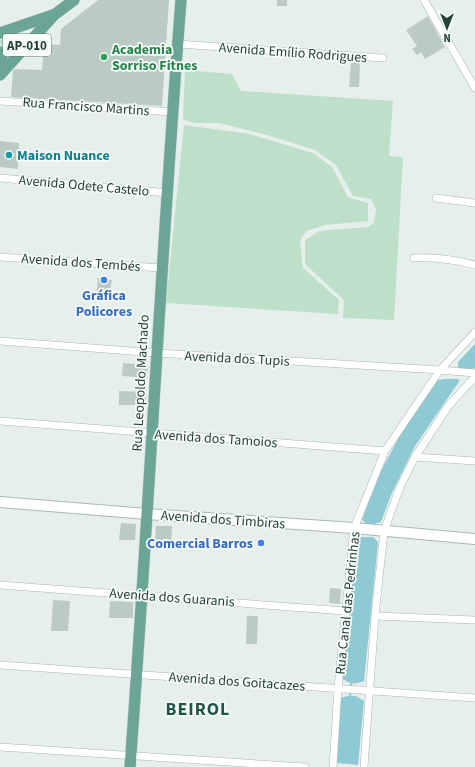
<svg xmlns="http://www.w3.org/2000/svg" width="475" height="767" font-family="'Source Sans 3',sans-serif">
<style>
.green{fill:#bfe0c8}
.water{fill:#8ec9d4}
.lines{fill:none;stroke-linecap:round;stroke-linejoin:round}
.stream{stroke:#8ec9d4;stroke-width:2}
.building{fill:#bbcac4}
.street-casing{stroke:#a8b8b2;stroke-width:8}
.secondary-casing{stroke:#a4bbb3;stroke-width:12}
.primary-casing{stroke:#c2cac8;stroke-width:12}
.street{stroke:#fff;stroke-width:7}
.secondary{stroke:#fff;stroke-width:10}
.primary{stroke:#6aa596;stroke-width:11}
.leisure-dot{fill:#2e9e5b;stroke:#f7fbf9;stroke-width:1.5}
.culture-dot{fill:#0f9aa8;stroke:#f7fbf9;stroke-width:1.5}
.shop-dot{fill:#3f7fe0;stroke:#f7fbf9;stroke-width:1.5}
.labels{text-anchor:middle;stroke-width:3.5;stroke-linejoin:round;paint-order:stroke}
.shield{fill:#f7fbf9;stroke:#637a73;stroke-width:1}
.shield-label{font-size:13px;font-weight:bold;fill:#24423a}
.leisure-label{font-size:14px;font-weight:bold;fill:#27864d;stroke:#f7fbf9;text-anchor:start}
.street-label{font-size:14px;fill:#24423a;stroke:#f7fbf9}
.culture-label{font-size:14px;font-weight:bold;fill:#0d838f;stroke:#f7fbf9;text-anchor:start}
.shop-label{font-size:14px;font-weight:bold;fill:#366cbe;stroke:#f7fbf9}
.district-label{font-size:18px;font-weight:bold;letter-spacing:1px;fill:#1f5548;stroke:#f7fbf9}
</style>
<rect width="100%" height="100%" fill="#e6efeb"/>
<path class="green" d="M21,36H25V37L9,56L0,43V40Z
M185,70L232,74L241,91L393,101L389,156L403,157L394,320L343,318L344,300L305,264V240L319,231L367,227L374,223L376,209L371,199L353,196L336,165L315,150L267,135L220,123H194L183,119Z
M184,125L250,134L313,153L332,167L348,197L368,203V221L326,225L306,231L300,241L303,268L339,300L338,314L166,303Z"/>
<path class="water" d="M475,344V368L470,370L458,369V362Z
M445,379H457L460,380L415,446L391,495L381,522L374,524L373,526L364,522L362,519L381,471L406,424L438,380Z
M358,537H373L378,542L364,681C354,685 350,684 341,678L354,542Z
M348,696H356L364,701L358,765L337,763L340,698Z"/>
<g class="lines">
<path class="stream" d="M350,698L351,682"/>
</g>
<path class="building" d="M98,0H169L162,106L11,97L13,71L15,69L42,70L44,44L60,45L61,29Z
M277,0H287V6H277Z
M428,16L445,47L425,59L421,52L417,55L412,49L417,46L406,30Z
M351,61L360,62L359,87H349Z
M0,141L19,143L18,169L0,167Z
M98,278L112,280L109,297L96,296Z
M123,363L148,365L147,378L122,376Z
M119,391L146,392V405H119Z
M121,523L136,524L135,540H119Z
M156,526H172L171,543L155,542Z
M330,588L341,589L340,604L329,603Z
M53,600L70,601L68,631H51Z
M110,601L133,602V618H109Z
M247,616H258L257,644H246Z"/>
<g class="lines">
<defs>
<path id="street" d="M424,0L475,88
M178,44L383,58
M0,101L172,112
M0,178L168,193
M436,198L475,203
M0,257L162,268
M414,258C434,257 456,260 475,265
M0,341L157,353L440,370L475,373
M0,421L385,451
M415,457L475,461
M0,585L345,611
M375,616L475,620
M0,665L475,698
M0,747L305,767
M333,767L338,688L354,528L385,451L440,370L475,332
M364,767L375,616L384,531L400,487L415,457L449,405L475,377"/>
<path id="secondary" d="M0,502L147,514L354,528L475,539"/>
<path id="primary" d="M0,33L53,15
M0,52L2,60L0,73
M0,75L54,15L74,0
M130,767C149,511 161,255 181,0"/>
</defs>
<use href="#street" class="street-casing"/>
<use href="#secondary" class="secondary-casing"/>
<use href="#primary" class="primary-casing"/>
<use href="#street" class="street"/>
<use href="#secondary" class="secondary"/>
<use href="#primary" class="primary"/>
</g>
<circle class="leisure-dot" cx="104" cy="57" r="4"/>
<circle class="culture-dot" cx="9" cy="155" r="4"/>
<g class="shop-dot">
<circle cx="104" cy="280" r="4"/>
<circle cx="261" cy="543" r="4"/>
</g>
<g class="labels">
<rect class="shield" x="3" y="34" width="48" height="22" rx="3"/>
<g class="shield-label">
<text x="27" y="50">AP-010</text>
</g>
<g class="leisure-label">
<text x="112" y="54">Academia<tspan x="112" dy="16">Sorriso Fitnes</tspan></text>
</g>
<g class="street-label">
<text transform="translate(293 52) rotate(4)" y="5">Avenida Emílio Rodrigues</text>
<text transform="translate(86 106) rotate(4)" y="5">Rua Francisco Martins</text>
<text transform="translate(84 185) rotate(5)" y="5">Avenida Odete Castelo</text>
<text transform="translate(81 262) rotate(4)" y="5">Avenida dos Tembés</text>
<text transform="translate(237 358) rotate(3)" y="5">Avenida dos Tupis</text>
<text transform="translate(140 383) rotate(-87)" y="5">Rua Leopoldo Machado</text>
<text transform="translate(216 438) rotate(4)" y="5">Avenida dos Tamoios</text>
<text transform="translate(223 519) rotate(4)" y="5">Avenida dos Timbiras</text>
<text transform="translate(172 597) rotate(4)" y="5">Avenida dos Guaranis</text>
<text transform="translate(347 603) rotate(-84)" y="5">Rua Canal das Pedrinhas</text>
<text transform="translate(237 681) rotate(4)" y="5">Avenida dos Goitacazes</text>
</g>
<g class="culture-label">
<text x="17" y="160">Maison Nuance</text>
</g>
<g class="shop-label">
<text x="104" y="300">Gráfica<tspan x="104" dy="16">Policores</tspan></text>
<text x="253" y="548" text-anchor="end">Comercial Barros</text>
</g>
<g class="district-label">
<text x="198" y="715">BEIROL</text>
</g>
</g>
<g transform="translate(447 28) rotate(180)" stroke="#f7fbf9" stroke-width="3" paint-order="stroke">
<path d="M0-3L7 15L0 10L-7 15Z" fill="#24423a"/>
<text y="-6" font-size="11" font-weight="bold" text-anchor="middle" fill="#24423a">N</text>
</g>
</svg>
